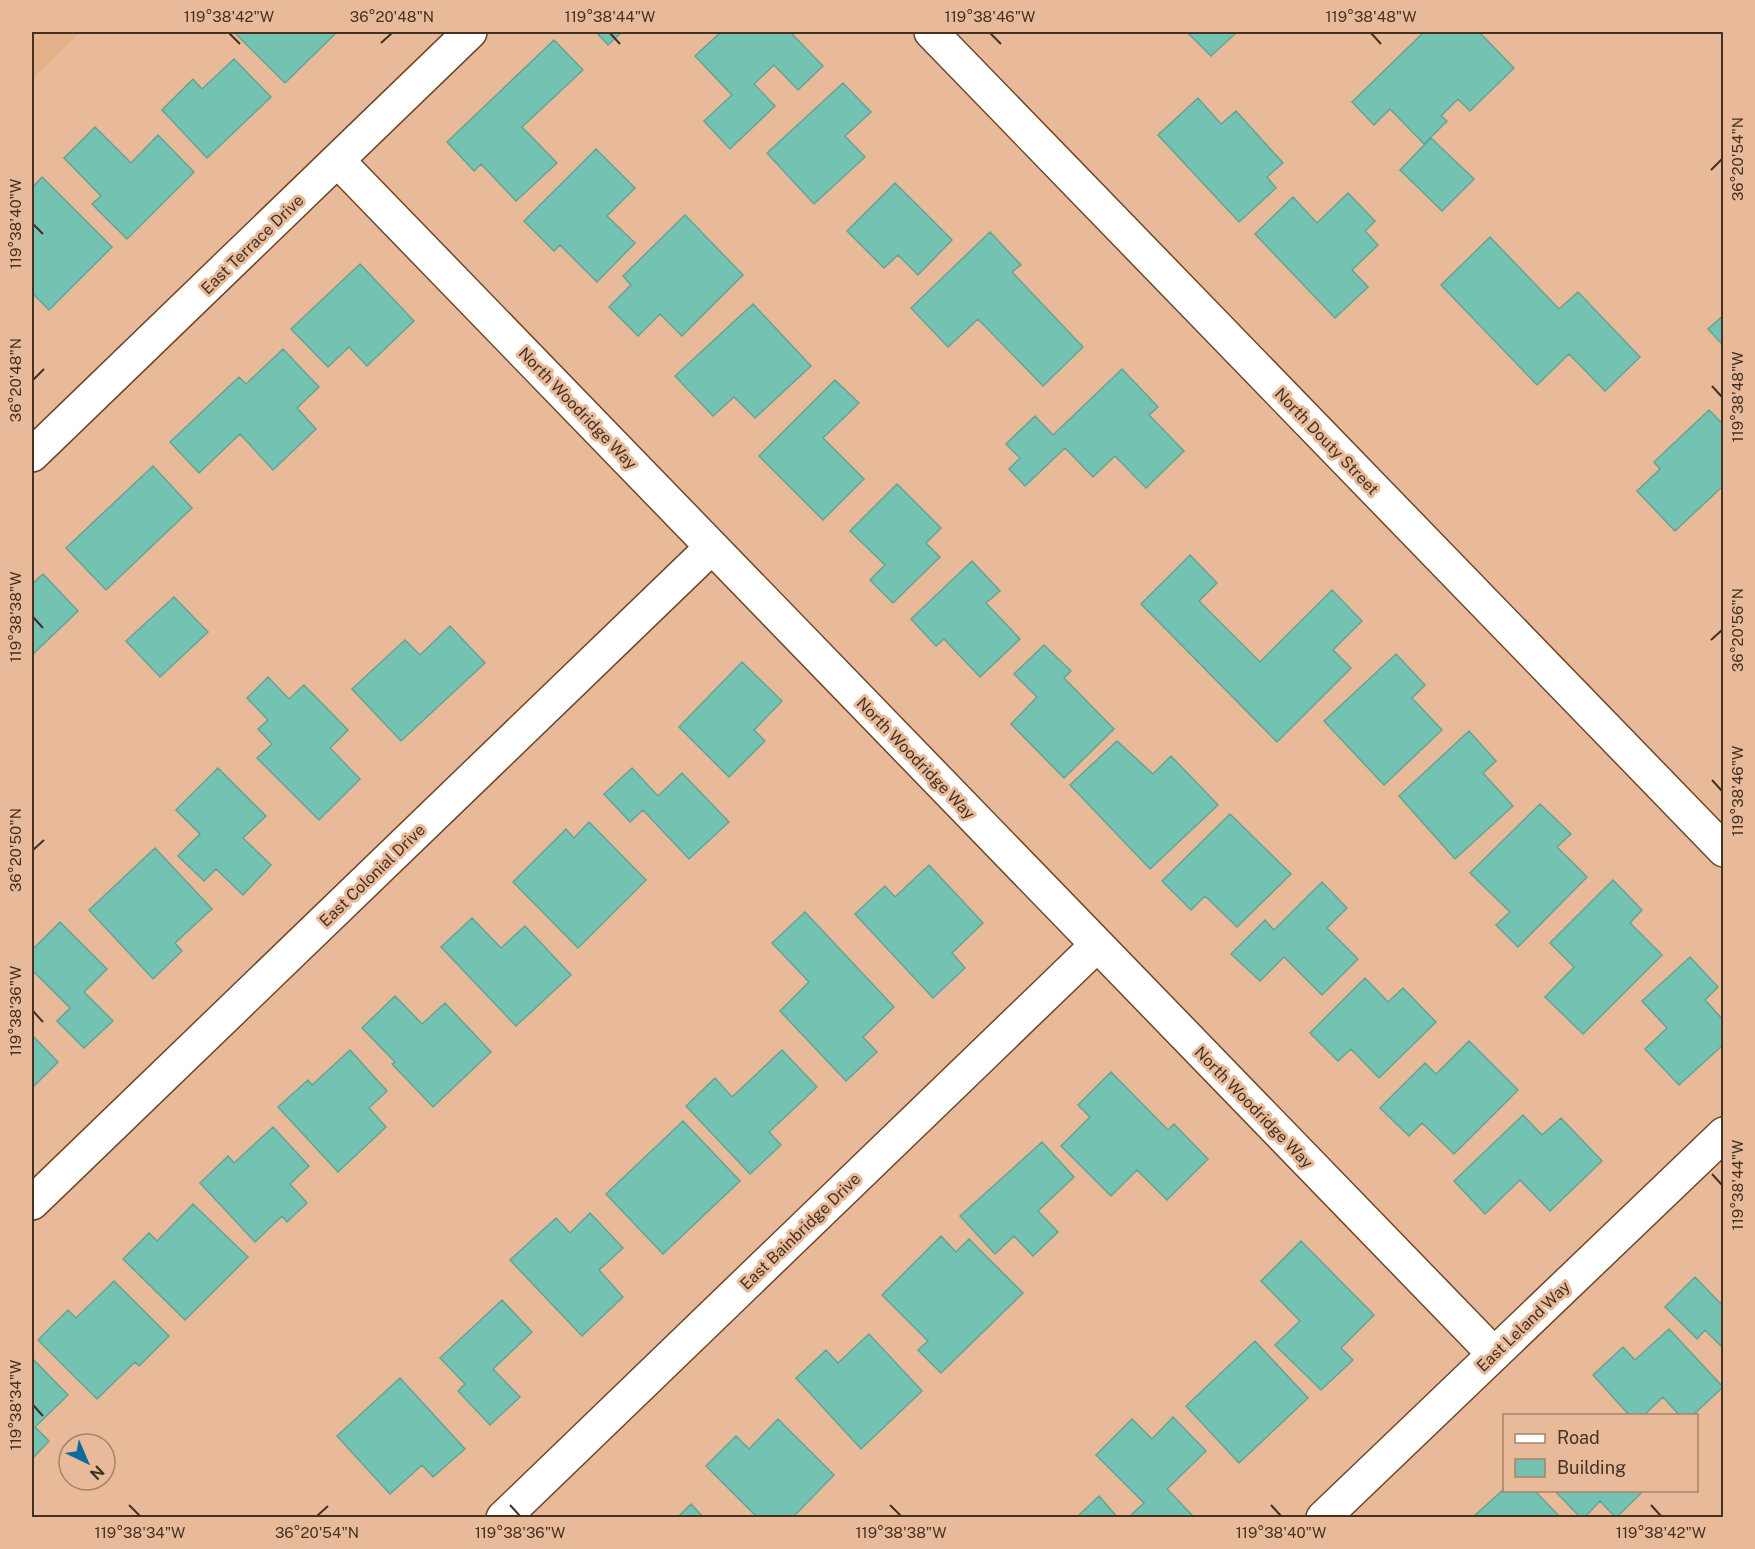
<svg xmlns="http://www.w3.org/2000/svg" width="1755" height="1549" font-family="'Public Sans',sans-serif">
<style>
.built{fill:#e4b18a}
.building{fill:#74c2b1;stroke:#64a495;stroke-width:1.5}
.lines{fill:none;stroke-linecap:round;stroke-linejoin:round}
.minor-casing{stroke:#6e4728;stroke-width:36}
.tertiary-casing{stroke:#6e4728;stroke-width:36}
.minor{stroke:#fff;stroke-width:33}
.tertiary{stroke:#fff;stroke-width:33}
.ticks{fill:none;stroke:#433123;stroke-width:2}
.labels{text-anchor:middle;stroke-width:6;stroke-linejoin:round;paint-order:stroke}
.street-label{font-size:16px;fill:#433123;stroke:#e8ba99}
.neatline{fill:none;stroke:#433123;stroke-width:2}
.ticks-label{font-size:15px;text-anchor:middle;fill:#433123}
</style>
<rect width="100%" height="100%" fill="#e8ba99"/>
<path class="built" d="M32,32H81L32,79Z"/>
<path class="building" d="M234,32H337L285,83Z
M596,32H622L608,45Z
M721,32H790L823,66L798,90L774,65L754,84L775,106L730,149L704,121L732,95L695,56Z
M1187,32H1237L1211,56Z
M1424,32H1479L1514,68L1470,111L1458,99L1441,116L1447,121L1424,144L1390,109L1374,125L1352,102Z
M554,40L583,70L522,127L557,163L516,201L481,164L474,171L447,142Z
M234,59L271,97L207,158L162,110L193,79L202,89Z
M843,83L871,112L845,136L865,157L814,204L767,153Z
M1198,98L1221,124L1236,111L1283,163L1267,177L1276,188L1239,222L1158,135Z
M95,127L131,163L158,135L194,172L127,239L92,204L101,196L64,158Z
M1431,138L1474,179L1442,211L1400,170Z
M596,149L635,188L607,216L635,243L597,282L560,245L554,251L524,221Z
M42,177L112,247L49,310L32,293V188Z
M895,183L952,240L918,275L898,255L884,268L847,231Z
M1348,193L1375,221L1365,231L1378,245L1352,270L1368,287L1335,318L1255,234L1293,197L1317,223Z
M685,215L743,275L682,336L660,314L638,336L609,307L631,285L623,276Z
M990,232L1021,265L1012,272L1083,347L1043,386L978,319L948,347L911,308Z
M1490,237L1559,309L1578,292L1640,357L1605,391L1569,354L1537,385L1441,285Z
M360,264L414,321L367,366L349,347L328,367L291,329Z
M753,304L811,366L755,418L734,397L713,416L675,376Z
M1724,315V346L1708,329Z
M283,349L319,387L297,408L316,429L273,470L240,434L199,473L170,442L239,377L246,384Z
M1122,369L1158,407L1149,415L1184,451L1146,488L1115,456L1093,477L1065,448L1025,486L1009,469L1020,458L1006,444L1035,416L1053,435Z
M835,380L859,403L823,438L864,479L823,520L759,456Z
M1709,410L1724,425V485L1675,531L1637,491L1660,469L1654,462Z
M153,466L192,508L106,590L66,548Z
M897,484L941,528L926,543L940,557L893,603L870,580L885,565L850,531Z
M1190,555L1217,583L1199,601L1260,662L1332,590L1362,621L1333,650L1351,668L1277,742L1141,604Z
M972,561L1000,591L986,603L1020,639L980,677L944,639L936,646L911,619Z
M43,574L78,611L32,655V584Z
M174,597L208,632L160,677L126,641Z
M450,626L485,663L401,741L352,689L405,640L420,655Z
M1044,645L1071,671L1064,678L1114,729L1064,778L1011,724L1037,697L1014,674Z
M1396,654L1425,685L1412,698L1442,730L1384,785L1324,721Z
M742,662L782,701L754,730L765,741L729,777L679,727Z
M268,677L289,699L304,685L348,730L330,748L360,779L319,820L257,758L272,744L258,729L268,720L247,698Z
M1469,731L1496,761L1483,773L1513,806L1455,859L1399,796Z
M1117,741L1153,774L1171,756L1218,805L1150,869L1070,785Z
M218,768L266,816L243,838L271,865L243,895L216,869L204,881L178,856L200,834L176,810Z
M632,768L658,796L682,773L729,822L689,859L643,810L630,822L604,794Z
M1540,804L1571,834L1557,847L1587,877L1518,947L1496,925L1510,912L1470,873Z
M1230,814L1291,874L1237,927L1205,896L1191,910L1162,881Z
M589,822L646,880L578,948L513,882L566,829L574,838Z
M155,848L212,909L175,943L182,951L153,979L89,910Z
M929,865L983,923L952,953L965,968L933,998L855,914L885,886L895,897Z
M1613,880L1642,910L1630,923L1662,955L1583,1034L1545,997L1574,967L1550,943Z
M1322,882L1347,908L1327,928L1358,959L1322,995L1284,957L1260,981L1231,954L1265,920L1274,930Z
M805,912L894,1007L863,1037L877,1052L846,1081L780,1011L809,982L772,943Z
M472,918L501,948L525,926L571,975L516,1026L441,947Z
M60,922L107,969L84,992L113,1021L84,1048L57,1021L70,1008L32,970V950Z
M1690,957L1718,987L1705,1000L1724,1021V1044L1679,1085L1645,1049L1667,1028L1642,1001Z
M1365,978L1388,1002L1403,988L1436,1022L1379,1078L1351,1049L1338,1061L1310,1033Z
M395,996L422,1024L445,1003L491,1052L433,1107L392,1064L395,1062L362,1028Z
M32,1035L58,1062L32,1088Z
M1469,1041L1518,1090L1454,1154L1422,1123L1409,1136L1380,1108L1425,1063L1436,1074Z
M350,1050L387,1091L369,1108L386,1127L338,1172L278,1107L308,1080L312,1085Z
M782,1050L817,1087L769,1132L781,1145L750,1174L686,1106L715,1078L732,1097Z
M1111,1072L1168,1130L1174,1124L1208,1159L1167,1200L1137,1170L1111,1196L1061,1146L1090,1117L1078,1105Z
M1523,1115L1542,1135L1561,1118L1602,1161L1550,1211L1520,1180L1485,1214L1454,1181Z
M683,1121L740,1181L663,1254L606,1194Z
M273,1127L309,1166L290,1184L307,1203L287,1222L282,1216L255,1242L200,1183L228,1156L234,1163Z
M1042,1142L1074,1177L1038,1211L1058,1232L1033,1256L1014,1236L995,1254L960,1216Z
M193,1204L248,1257L185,1320L123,1259L149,1233L157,1241Z
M590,1213L623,1248L599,1270L623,1297L582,1336L510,1260L556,1218L570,1233Z
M941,1236L956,1252L969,1239L1023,1293L941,1373L918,1350L928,1341L882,1295Z
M1301,1241L1374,1315L1341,1348L1353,1360L1321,1390L1275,1345L1300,1321L1261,1281Z
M1695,1277L1720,1303L1724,1299V1349L1705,1330L1697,1339L1665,1307Z
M114,1281L169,1336L139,1366L135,1362L97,1399L38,1340L68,1310L76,1318Z
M502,1300L532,1332L493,1369L520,1397L490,1425L458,1391L465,1384L440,1358Z
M1669,1329L1723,1387L1692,1416H1680L1663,1397L1643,1416H1630L1593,1375L1623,1347L1635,1360Z
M869,1334L922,1391L861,1449L796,1378L826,1350L838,1363Z
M1255,1341L1308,1398L1239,1463L1186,1406Z
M32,1358L68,1395L35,1427L49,1441L32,1459Z
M400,1378L465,1449L433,1477L422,1465L390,1494L337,1436Z
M1173,1417L1206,1451L1167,1489L1192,1515L1189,1518H1136L1132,1514L1144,1503L1096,1455L1132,1419L1152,1439Z
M778,1419L834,1475L792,1518H758L706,1466L736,1436L749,1449Z
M1504,1489V1490H1534L1561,1518H1472Z
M1554,1490H1644L1616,1518L1600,1501L1584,1518H1581Z
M1099,1496L1118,1518H1076Z
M691,1504L704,1518H677Z"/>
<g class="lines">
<defs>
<path id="minor" d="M338,161L1494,1354
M32,455L470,32
M32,1203L712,547
M503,1518L1097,945"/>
<path id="tertiary" d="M931,32L1724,850
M1323,1518L1724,1134"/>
</defs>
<use href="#minor" class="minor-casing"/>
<use href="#tertiary" class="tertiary-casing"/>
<use href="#minor" class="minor"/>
<use href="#tertiary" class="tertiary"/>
</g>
<path class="ticks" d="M229,33L240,44M610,33L620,44M990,33L1001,44M1371,33L1381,44M381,43L392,33M1711,170L1722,159M33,224L43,234M33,380L44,369M1712,386L1722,397M33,617L43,628M1711,640L1722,630M1712,780L1722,791M33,850L44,840M33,1011L43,1022M1712,1174L1722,1185M33,1405L43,1416M129,1505L140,1516M510,1505L520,1516M890,1505L901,1516M1271,1505L1281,1516M1651,1505L1661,1516M317,1516L328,1506"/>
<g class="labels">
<g class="street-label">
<text transform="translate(252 244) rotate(-44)" y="6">East Terrace Drive</text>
<text transform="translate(578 408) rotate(46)" y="6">North Woodridge Way</text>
<text transform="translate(1327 441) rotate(46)" y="6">North Douty Street</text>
<text transform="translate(916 758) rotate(46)" y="6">North Woodridge Way</text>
<text transform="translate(372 875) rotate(-44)" y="6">East Colonial Drive</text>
<text transform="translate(1254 1107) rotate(46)" y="6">North Woodridge Way</text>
<text transform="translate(800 1231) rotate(-44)" y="6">East Bainbridge Drive</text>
<text transform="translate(1523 1326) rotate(-44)" y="6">East Leland Way</text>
</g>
</g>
<rect width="1755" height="1549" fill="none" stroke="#e8ba99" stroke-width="66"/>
<rect x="1503" y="1414" width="195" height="78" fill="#e8ba99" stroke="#a6836a" stroke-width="1.5"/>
<rect x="1515" y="1434" width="30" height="9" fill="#ffffff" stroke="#a6836a" stroke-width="1.5"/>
<text x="1557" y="1444" font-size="18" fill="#433123">Road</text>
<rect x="1515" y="1459" width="30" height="18" fill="#74c2b1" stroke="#a6836a" stroke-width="1.5"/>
<text x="1557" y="1474" font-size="18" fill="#433123">Building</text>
<g transform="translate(87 1462) rotate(136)"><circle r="28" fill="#e8ba99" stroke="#a6836a" stroke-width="1.5"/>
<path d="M0-4.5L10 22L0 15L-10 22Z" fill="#0b6b9a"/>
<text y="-9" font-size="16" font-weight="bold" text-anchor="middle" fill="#433123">N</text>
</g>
<rect x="33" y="33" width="1689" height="1483" class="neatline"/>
<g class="ticks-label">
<text x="229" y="22">119°38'42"W</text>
<text x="392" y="22">36°20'48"N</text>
<text x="610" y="22">119°38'44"W</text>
<text x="990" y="22">119°38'46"W</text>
<text x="1371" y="22">119°38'48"W</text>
<text transform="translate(1738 159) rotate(-90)" y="5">36°20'54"N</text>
<text transform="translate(16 224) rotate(-90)" y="5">119°38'40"W</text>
<text transform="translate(16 380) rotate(-90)" y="5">36°20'48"N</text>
<text transform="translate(1738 397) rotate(-90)" y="5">119°38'48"W</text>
<text transform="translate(16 617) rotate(-90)" y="5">119°38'38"W</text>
<text transform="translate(1738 630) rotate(-90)" y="5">36°20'56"N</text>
<text transform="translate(1738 791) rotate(-90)" y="5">119°38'46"W</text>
<text transform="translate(16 850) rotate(-90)" y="5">36°20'50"N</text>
<text transform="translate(16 1011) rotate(-90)" y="5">119°38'36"W</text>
<text transform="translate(1738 1185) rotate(-90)" y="5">119°38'44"W</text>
<text transform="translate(16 1405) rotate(-90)" y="5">119°38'34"W</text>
<text x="140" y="1538">119°38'34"W</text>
<text x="317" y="1538">36°20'54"N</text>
<text x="520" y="1538">119°38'36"W</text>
<text x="901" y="1538">119°38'38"W</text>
<text x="1281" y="1538">119°38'40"W</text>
<text x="1661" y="1538">119°38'42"W</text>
</g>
</svg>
